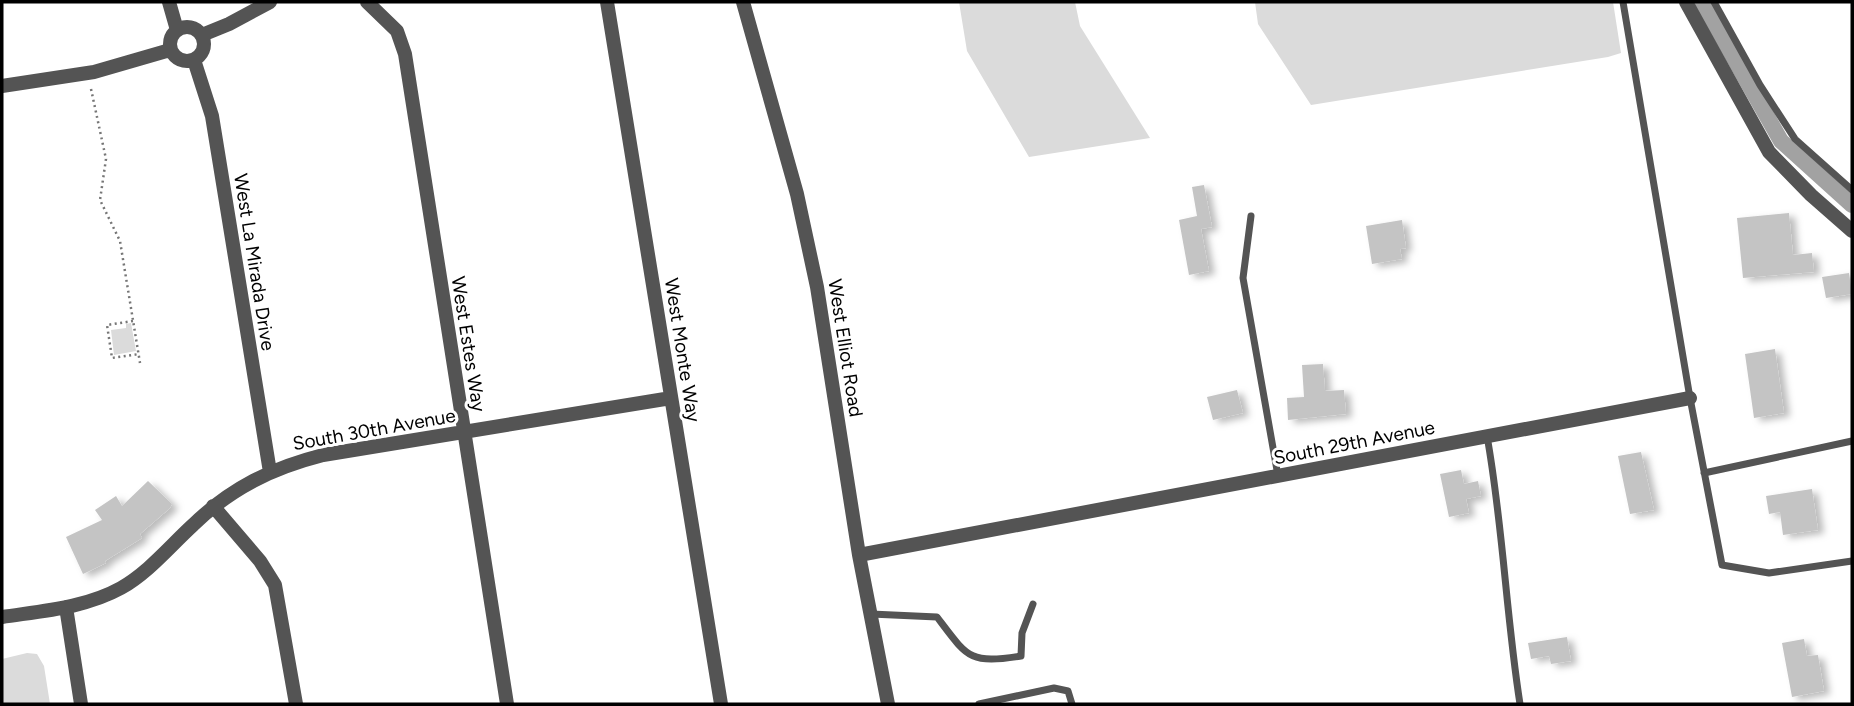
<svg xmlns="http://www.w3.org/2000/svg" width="1854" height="706" font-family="Figtree,sans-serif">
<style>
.green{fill:#dbdbdb}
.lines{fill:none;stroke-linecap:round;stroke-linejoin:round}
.canal{stroke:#a2a2a2;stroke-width:16}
.building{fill:#c4c4c4;filter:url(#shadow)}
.path{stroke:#767676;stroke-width:2.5;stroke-dasharray:2 3.5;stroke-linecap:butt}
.service{stroke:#545454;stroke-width:7}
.minor{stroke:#545454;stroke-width:14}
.labels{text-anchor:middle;stroke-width:6;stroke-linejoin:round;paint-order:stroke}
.street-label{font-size:19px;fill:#000;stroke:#fff}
</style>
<defs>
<filter id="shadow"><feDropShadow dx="6" dy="3.5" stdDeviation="3.5" flood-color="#0004"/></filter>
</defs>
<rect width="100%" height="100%" fill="#fff"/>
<path class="green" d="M959,2H1075L1080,26L1150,138L1029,157L967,51Z
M1255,2H1613L1621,53L1608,57L1311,105L1258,24Z
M131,323L136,351L114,355L111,330L126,328V324Z
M27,653L37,654L44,666L50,704H2V659Z"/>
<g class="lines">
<path class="canal" d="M1702,2L1781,141L1852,205"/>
</g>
<path class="building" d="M1204,185L1212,227L1201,229L1209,271L1189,275L1179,220L1197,216L1192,187Z
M1789,213L1793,255L1812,253L1814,272L1743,278L1737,218Z
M1402,220L1406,248L1400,249L1402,259L1372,264L1366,226Z
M1849,273L1852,294L1826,298L1822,277Z
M1775,349L1784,413L1754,418L1745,354Z
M1323,364L1325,391L1344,390L1346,414L1288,420L1287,398L1304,397L1302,365Z
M1237,390L1243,413L1213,420L1207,397Z
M1641,452L1654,510L1630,514L1618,456Z
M1461,470L1464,484L1478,481L1481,496L1466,499L1469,513L1449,517L1440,474Z
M148,481L172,504L170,508L140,534L142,538L105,561L106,563L83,574L66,537L102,520L95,510L116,496L122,506Z
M1812,489L1818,530L1783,535L1780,512L1769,514L1766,496Z
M1567,637L1571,661L1551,664L1549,656L1531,659L1528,643Z
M1804,639L1807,656L1818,655L1824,691L1792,697L1782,643Z"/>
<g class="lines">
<path class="path" d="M91,89L106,159L100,200L120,241L140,363
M133,321L107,325L112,358L139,354"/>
<path class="service" d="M1623,2L1690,398L1722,565L1769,573L1852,561
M1714,2L1760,85L1795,139L1852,190
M1251,216L1243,278L1278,476
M1487,436C1503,525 1506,615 1520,704
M1704,473L1852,441
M871,614L937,617C968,658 969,664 1021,656L1022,633L1033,604
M979,704L1054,688L1068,691L1072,704"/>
<path class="minor" d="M169,2L177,30
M367,2L397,31L405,54L507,704
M607,2L721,704
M743,2L797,194L817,287L859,555L888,704
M1686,2L1769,152L1811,195L1852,231
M170 44a17 17 0 1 1 34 0a17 17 0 1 1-34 0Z
M202,35L229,24L270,2
M194,60L212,116L270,472
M2,86L94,72L170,50
M213,506L260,561L275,585L296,704
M859,555L1690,398
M66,607L81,704
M2,617C41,611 85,608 121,588C149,572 169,547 193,525C231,488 272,468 323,455L671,398"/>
</g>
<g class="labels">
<g class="street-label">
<text transform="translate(255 262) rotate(81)" y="7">West La Mirada Drive</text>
<text transform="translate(469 344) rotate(81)" y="7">West Estes Way</text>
<text transform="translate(846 348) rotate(81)" y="7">West Elliot Road</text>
<text transform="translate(683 350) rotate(81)" y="7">West Monte Way</text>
<text transform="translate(374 429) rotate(-10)" y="7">South 30th Avenue</text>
<text transform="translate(1354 442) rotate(-11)" y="7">South 29th Avenue</text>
</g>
</g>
<rect width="1854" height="706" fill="none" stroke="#000000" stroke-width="7"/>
</svg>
